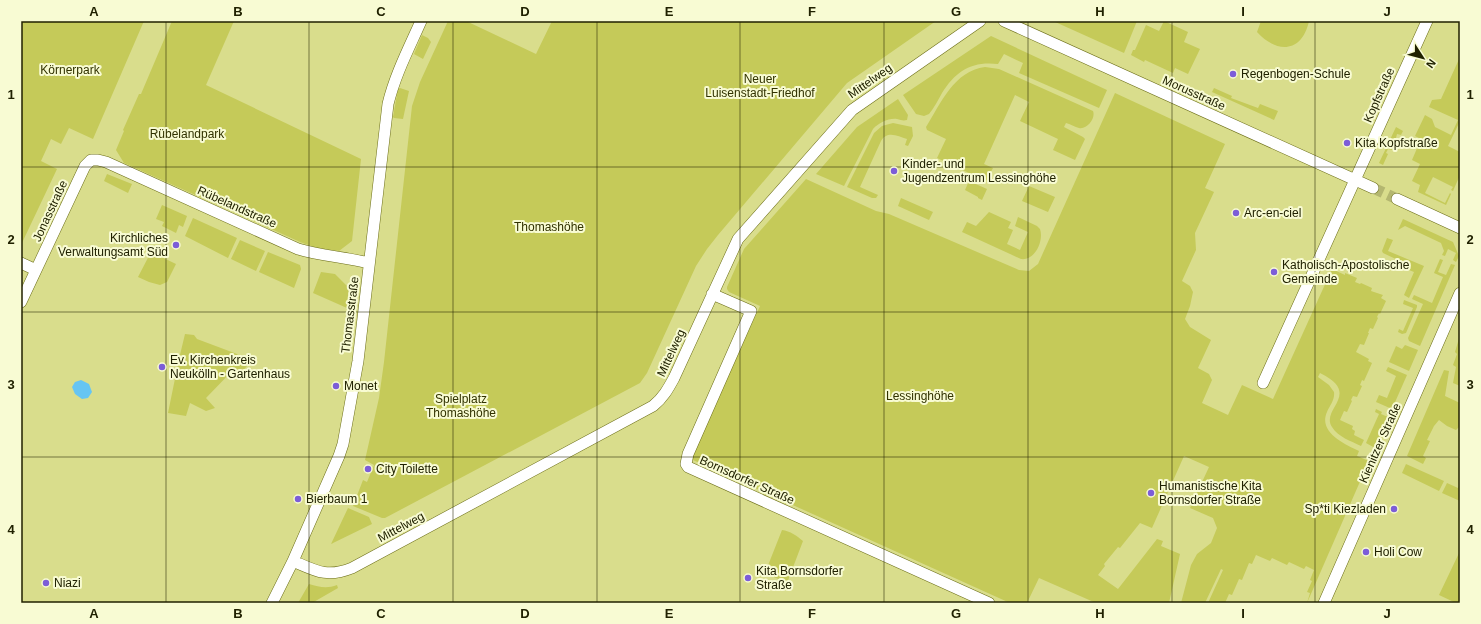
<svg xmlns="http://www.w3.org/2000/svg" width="1481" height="624" font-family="Helvetica,sans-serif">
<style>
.green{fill:#c5ca59}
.water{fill:#66c5f3}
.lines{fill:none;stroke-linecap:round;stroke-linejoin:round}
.street-tunnel{stroke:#b4b770;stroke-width:11;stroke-dasharray:11 5.5;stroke-linecap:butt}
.street-casing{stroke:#6b6d17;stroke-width:12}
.street{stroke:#fff;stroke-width:11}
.grid{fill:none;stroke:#202100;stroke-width:1;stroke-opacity:0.55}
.poi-dot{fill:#7c5dd8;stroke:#f8fbd3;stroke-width:1.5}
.labels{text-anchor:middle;stroke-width:4;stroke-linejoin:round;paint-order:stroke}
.park-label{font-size:12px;fill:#313200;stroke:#f8fbd3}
.poi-label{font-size:12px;fill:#202100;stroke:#f8fbd3;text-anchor:start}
.street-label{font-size:12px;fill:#202100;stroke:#f8fbd3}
.neatline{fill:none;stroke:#202100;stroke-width:1.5}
.grid-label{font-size:13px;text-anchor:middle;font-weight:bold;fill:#202100}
</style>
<rect width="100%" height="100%" fill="#d9dd8c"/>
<path class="green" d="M21,21H144L93,139L69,128L61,144L51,139L41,161L57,169L21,245Z
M172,21H234L206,85L361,159L352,241L339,251L317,248L300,242L124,163L116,150L124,131L123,130L139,94H141Z
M448,21H466L536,54L552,21H936L847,83L718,235L707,249L696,266L647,373L640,383L385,518H382L353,506L363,480L367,482L374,465L365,460L379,398L384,362L412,106L420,82Z
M1053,21H1137L1124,53Z
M1164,21L1188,32L1184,42L1200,49L1188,74L1175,68L1173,73L1145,60L1144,62L1131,55L1133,50H1135L1146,25L1159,31Z
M1261,21H1309C1302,53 1277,54 1257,32Z
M422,35L428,38L431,42L423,59L414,54Z
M991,36L1107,90L1099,108L1019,73L1023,63L1004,54L998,64C971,61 956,71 942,93C938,100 934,108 929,114L924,116L916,114L903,95Z
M1460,57V121L1448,146L1460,152V175L1453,191L1451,190L1453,187L1433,177L1425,193L1445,203L1450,193L1451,194L1446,205L1418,192L1420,185L1412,181L1420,164L1412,160L1421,139L1415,136L1425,115L1432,119L1435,127L1451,135L1458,120L1429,107L1432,100L1441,99Z
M985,67L999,69L1093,111C1096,118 1087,130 1079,128C1075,127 1070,124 1066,123L1064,127L1083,137L1085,139L1075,160L1053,150L1058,139L1020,121L1029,102L1015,95L984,164L993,168L986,181L937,158L946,139L927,130L926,127C941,103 954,71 985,67Z
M400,88L409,91L403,119L394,118L393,117L398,89Z
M1214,88L1232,96L1231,98L1258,108L1260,104L1278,111L1274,120L1212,92Z
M1115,93L1225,144L1205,188L1214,192L1195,233L1196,250L1182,281L1190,286L1193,292L1190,306L1185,319L1190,327L1211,340L1198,368L1209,374L1212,380L1202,403L1228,415L1242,385L1273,399L1332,269L1345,275V273L1357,278L1355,282L1360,284L1361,283L1372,288L1371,291L1383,295L1381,298L1386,301L1380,314L1379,313L1377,317L1378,318L1373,329L1370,328L1368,333H1369L1364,345L1360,344L1356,352L1369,359L1368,361L1372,363L1364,381L1362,380L1360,385L1362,386L1357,397L1353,396L1351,400L1352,401L1347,412L1344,411L1340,420L1353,426L1352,429L1355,431L1354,435L1364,440L1361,446C1351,441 1338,437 1332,427C1320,409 1363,394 1320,373L1318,377L1329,385L1334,392C1335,400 1330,405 1327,412C1318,432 1344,444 1359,451L1357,456L1369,461L1307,603L1310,593L1307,592L1312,581L1310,580L1314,570L1306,566L1304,569L1289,562L1287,565L1272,558L1270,561L1256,555L1252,564L1249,563L1242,580L1239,579L1232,595L1229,594L1225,603H1208L1223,570L1221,569L1205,603H1181L1191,565L1197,554L1211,543L1217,528L1213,518L1190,508L1209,467L1184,456L1152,528L1140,523L1120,548L1118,547L1104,564L1105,566L1098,575L1118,589L1157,539L1163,541L1161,546L1180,554L1169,603H1096L1039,578L1027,603H1010L693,460V456L695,450L760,306L729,292L727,289V287L744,249L806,179L876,211L889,214L1019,270L1029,271L1038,264Z
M898,99L908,115L907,120C903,121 901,120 897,119C888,118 879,123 873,129L844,186L816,174L857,127Z
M893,123L912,127L913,136L908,146L905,145L907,139C898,136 887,130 881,141L860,187L878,195L876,198H872L847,187L874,133L882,126Z
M1396,127L1403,131L1401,135L1397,134L1396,138L1397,139L1392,150L1388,149L1386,153L1388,154L1383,165L1379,163Z
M107,174L132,184L128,193L104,181Z
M969,181L987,189L982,200L978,198V197L965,190Z
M1029,186L1055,197L1048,212L1022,201Z
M901,198L933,212L929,220L898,206Z
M162,205L187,216L183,227L179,225L176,233L162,226L164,222L156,219Z
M989,212L1011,222L1008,228L1013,230L1007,244L1020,250L1028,232L1015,226L1018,217L1037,226L1040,229C1044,241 1035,261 1021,259L962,232L967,222L976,226Z
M193,218L237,238L228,258L185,236Z
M1403,219L1453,242L1459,256L1456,262L1453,260L1456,253L1448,249L1445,256L1442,255L1444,251L1441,243L1405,226L1398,230Z
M1387,238L1393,240L1388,251L1424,266L1409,298L1404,295L1414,272L1404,268L1403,269L1398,267L1400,261L1383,253L1382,251Z
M240,240L265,251L256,271L231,259Z
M151,252L176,264L167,282L160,285L149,282L138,277Z
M268,252L300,265L301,269L294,288L259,272Z
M1440,259L1443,260L1438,272L1446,275L1451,264L1455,265L1420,346L1409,341L1408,338L1423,304L1412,299L1414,295L1432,303L1443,277L1434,273Z
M321,272L335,274L349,288L347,308L313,293Z
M1404,300L1417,305V307L1406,333L1402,334L1398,332L1399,329L1403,331L1413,308L1403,304Z
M185,334L194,335L197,339L237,354L247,366L241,373L235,368L206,398L215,408L206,411L190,403L186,416L168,413L179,359Z
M1460,335V386L1453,383L1456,367L1453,365L1457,354L1455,352Z
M1405,345L1418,350L1409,371L1389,362L1396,346L1402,349Z
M1388,367L1407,375L1392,409L1376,402L1379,395L1387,398L1396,376L1386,371Z
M1444,370L1449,371L1445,396L1460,403V426L1456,430L1447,426L1439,420L1434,426L1427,440L1430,441L1423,456L1426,458L1423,464L1407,456Z
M1376,409L1382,412L1381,414L1388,417L1375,448L1366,443L1379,414L1375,412Z
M1406,464L1444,481L1439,491L1402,473Z
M1447,483L1458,488L1460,484V501L1442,493Z
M348,508L369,517L372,524L331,544Z
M782,530C790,531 797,536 803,541L787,583L765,573Z
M1460,551V603H1456L1439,595Z
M309,584C319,587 327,589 337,585L338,588L312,603H298Z"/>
<path class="water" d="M81,380L89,384L92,392L88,398L82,399L75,394L72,387L75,382Z"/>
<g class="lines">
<path class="street-tunnel" d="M1373,188L1397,199"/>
<defs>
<path id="street" d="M1004,21L1373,188
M1397,199L1460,228
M21,263L36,270
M712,294L751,311L688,454L686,464L688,467L989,603
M21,302L85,166L91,160H98L106,162L298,249C321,256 346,257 369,263
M1263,383L1427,21
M293,561C316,571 327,578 352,568L653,406C663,398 668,389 674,378L738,239L852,110L980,21
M272,603L293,561L339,456L343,444L358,361L388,104C395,75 409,48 421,21
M1324,603L1460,293"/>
</defs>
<use href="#street" class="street-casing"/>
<use href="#street" class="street"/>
</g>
<path class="grid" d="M166,21V603M309,21V603M453,21V603M597,21V603M740,21V603M884,21V603M1028,21V603M1172,21V603M1315,21V603M21,167H1460M21,312H1460M21,457H1460"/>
<g class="poi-dot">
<circle cx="1233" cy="74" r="4"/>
<circle cx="1347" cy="143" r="4"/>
<circle cx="894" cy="171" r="4"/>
<circle cx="1236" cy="213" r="4"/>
<circle cx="176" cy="245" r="4"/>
<circle cx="1274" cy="272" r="4"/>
<circle cx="162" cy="367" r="4"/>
<circle cx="336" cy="386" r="4"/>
<circle cx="368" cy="469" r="4"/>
<circle cx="1151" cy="493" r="4"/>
<circle cx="298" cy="499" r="4"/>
<circle cx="1394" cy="509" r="4"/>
<circle cx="1366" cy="552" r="4"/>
<circle cx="748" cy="578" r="4"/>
<circle cx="46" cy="583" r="4"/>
</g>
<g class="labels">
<g class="park-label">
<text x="70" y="74">Körnerpark</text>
<text x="760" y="83">Neuer<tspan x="760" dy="14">Luisenstadt-Friedhof</tspan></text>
<text x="187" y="138">Rübelandpark</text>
<text x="549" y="231">Thomashöhe</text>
<text x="920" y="400">Lessinghöhe</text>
<text x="461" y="403">Spielplatz<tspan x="461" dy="14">Thomashöhe</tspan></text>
</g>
<g class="poi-label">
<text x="1241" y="78">Regenbogen-Schule</text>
<text x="1355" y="147">Kita Kopfstraße</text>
<text x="902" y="168">Kinder- und<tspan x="902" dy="14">Jugendzentrum Lessinghöhe</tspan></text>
<text x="1244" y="217">Arc-en-ciel</text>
<text x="168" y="242" text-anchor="end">Kirchliches<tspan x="168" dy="14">Verwaltungsamt Süd</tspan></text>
<text x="1282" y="269">Katholisch-Apostolische<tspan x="1282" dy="14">Gemeinde</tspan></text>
<text x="170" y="364">Ev. Kirchenkreis<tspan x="170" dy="14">Neukölln - Gartenhaus</tspan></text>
<text x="344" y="390">Monet</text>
<text x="376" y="473">City Toilette</text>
<text x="1159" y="490">Humanistische Kita<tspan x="1159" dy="14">Bornsdorfer Straße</tspan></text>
<text x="306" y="503">Bierbaum 1</text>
<text x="1386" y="513" text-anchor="end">Sp*ti Kiezladen</text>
<text x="1374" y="556">Holi Cow</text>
<text x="756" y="575">Kita Bornsdorfer<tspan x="756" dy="14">Straße</tspan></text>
<text x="54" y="587">Niazi</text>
</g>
<g class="street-label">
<text transform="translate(870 81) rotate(-35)" y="4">Mittelweg</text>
<text transform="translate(1194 93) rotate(24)" y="4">Morusstraße</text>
<text transform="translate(1379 95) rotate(-66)" y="4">Kopfstraße</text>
<text transform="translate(237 207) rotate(24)" y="4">Rübelandstraße</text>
<text transform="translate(50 211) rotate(-65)" y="4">Jonasstraße</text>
<text transform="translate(350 315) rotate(-83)" y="4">Thomasstraße</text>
<text transform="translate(671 353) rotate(-65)" y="4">Mittelweg</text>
<text transform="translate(1380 443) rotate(-66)" y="4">Kienitzer Straße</text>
<text transform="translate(747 480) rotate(24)" y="4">Bornsdorfer Straße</text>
<text transform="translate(401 527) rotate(-28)" y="4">Mittelweg</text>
</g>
</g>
<rect width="1481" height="624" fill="none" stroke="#f8fbd3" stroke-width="44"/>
<g transform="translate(1423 58) rotate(126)" stroke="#f8fbd3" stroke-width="3" paint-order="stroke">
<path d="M0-3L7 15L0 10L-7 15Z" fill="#202100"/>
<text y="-6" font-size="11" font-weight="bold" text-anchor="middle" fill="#202100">N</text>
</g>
<rect x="22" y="22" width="1437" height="580" class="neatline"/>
<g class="grid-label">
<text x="94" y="16">A</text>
<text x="238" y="16">B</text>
<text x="381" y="16">C</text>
<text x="525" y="16">D</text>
<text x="669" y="16">E</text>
<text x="812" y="16">F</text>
<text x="956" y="16">G</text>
<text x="1100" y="16">H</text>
<text x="1243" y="16">I</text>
<text x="1387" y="16">J</text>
<text x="11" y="99">1</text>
<text x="1470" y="99">1</text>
<text x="11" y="244">2</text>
<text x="1470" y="244">2</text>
<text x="11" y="389">3</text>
<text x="1470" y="389">3</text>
<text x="11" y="534">4</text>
<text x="1470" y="534">4</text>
<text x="94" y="618">A</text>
<text x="238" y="618">B</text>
<text x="381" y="618">C</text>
<text x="525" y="618">D</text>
<text x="669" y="618">E</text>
<text x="812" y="618">F</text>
<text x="956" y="618">G</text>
<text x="1100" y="618">H</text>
<text x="1243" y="618">I</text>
<text x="1387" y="618">J</text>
</g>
</svg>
